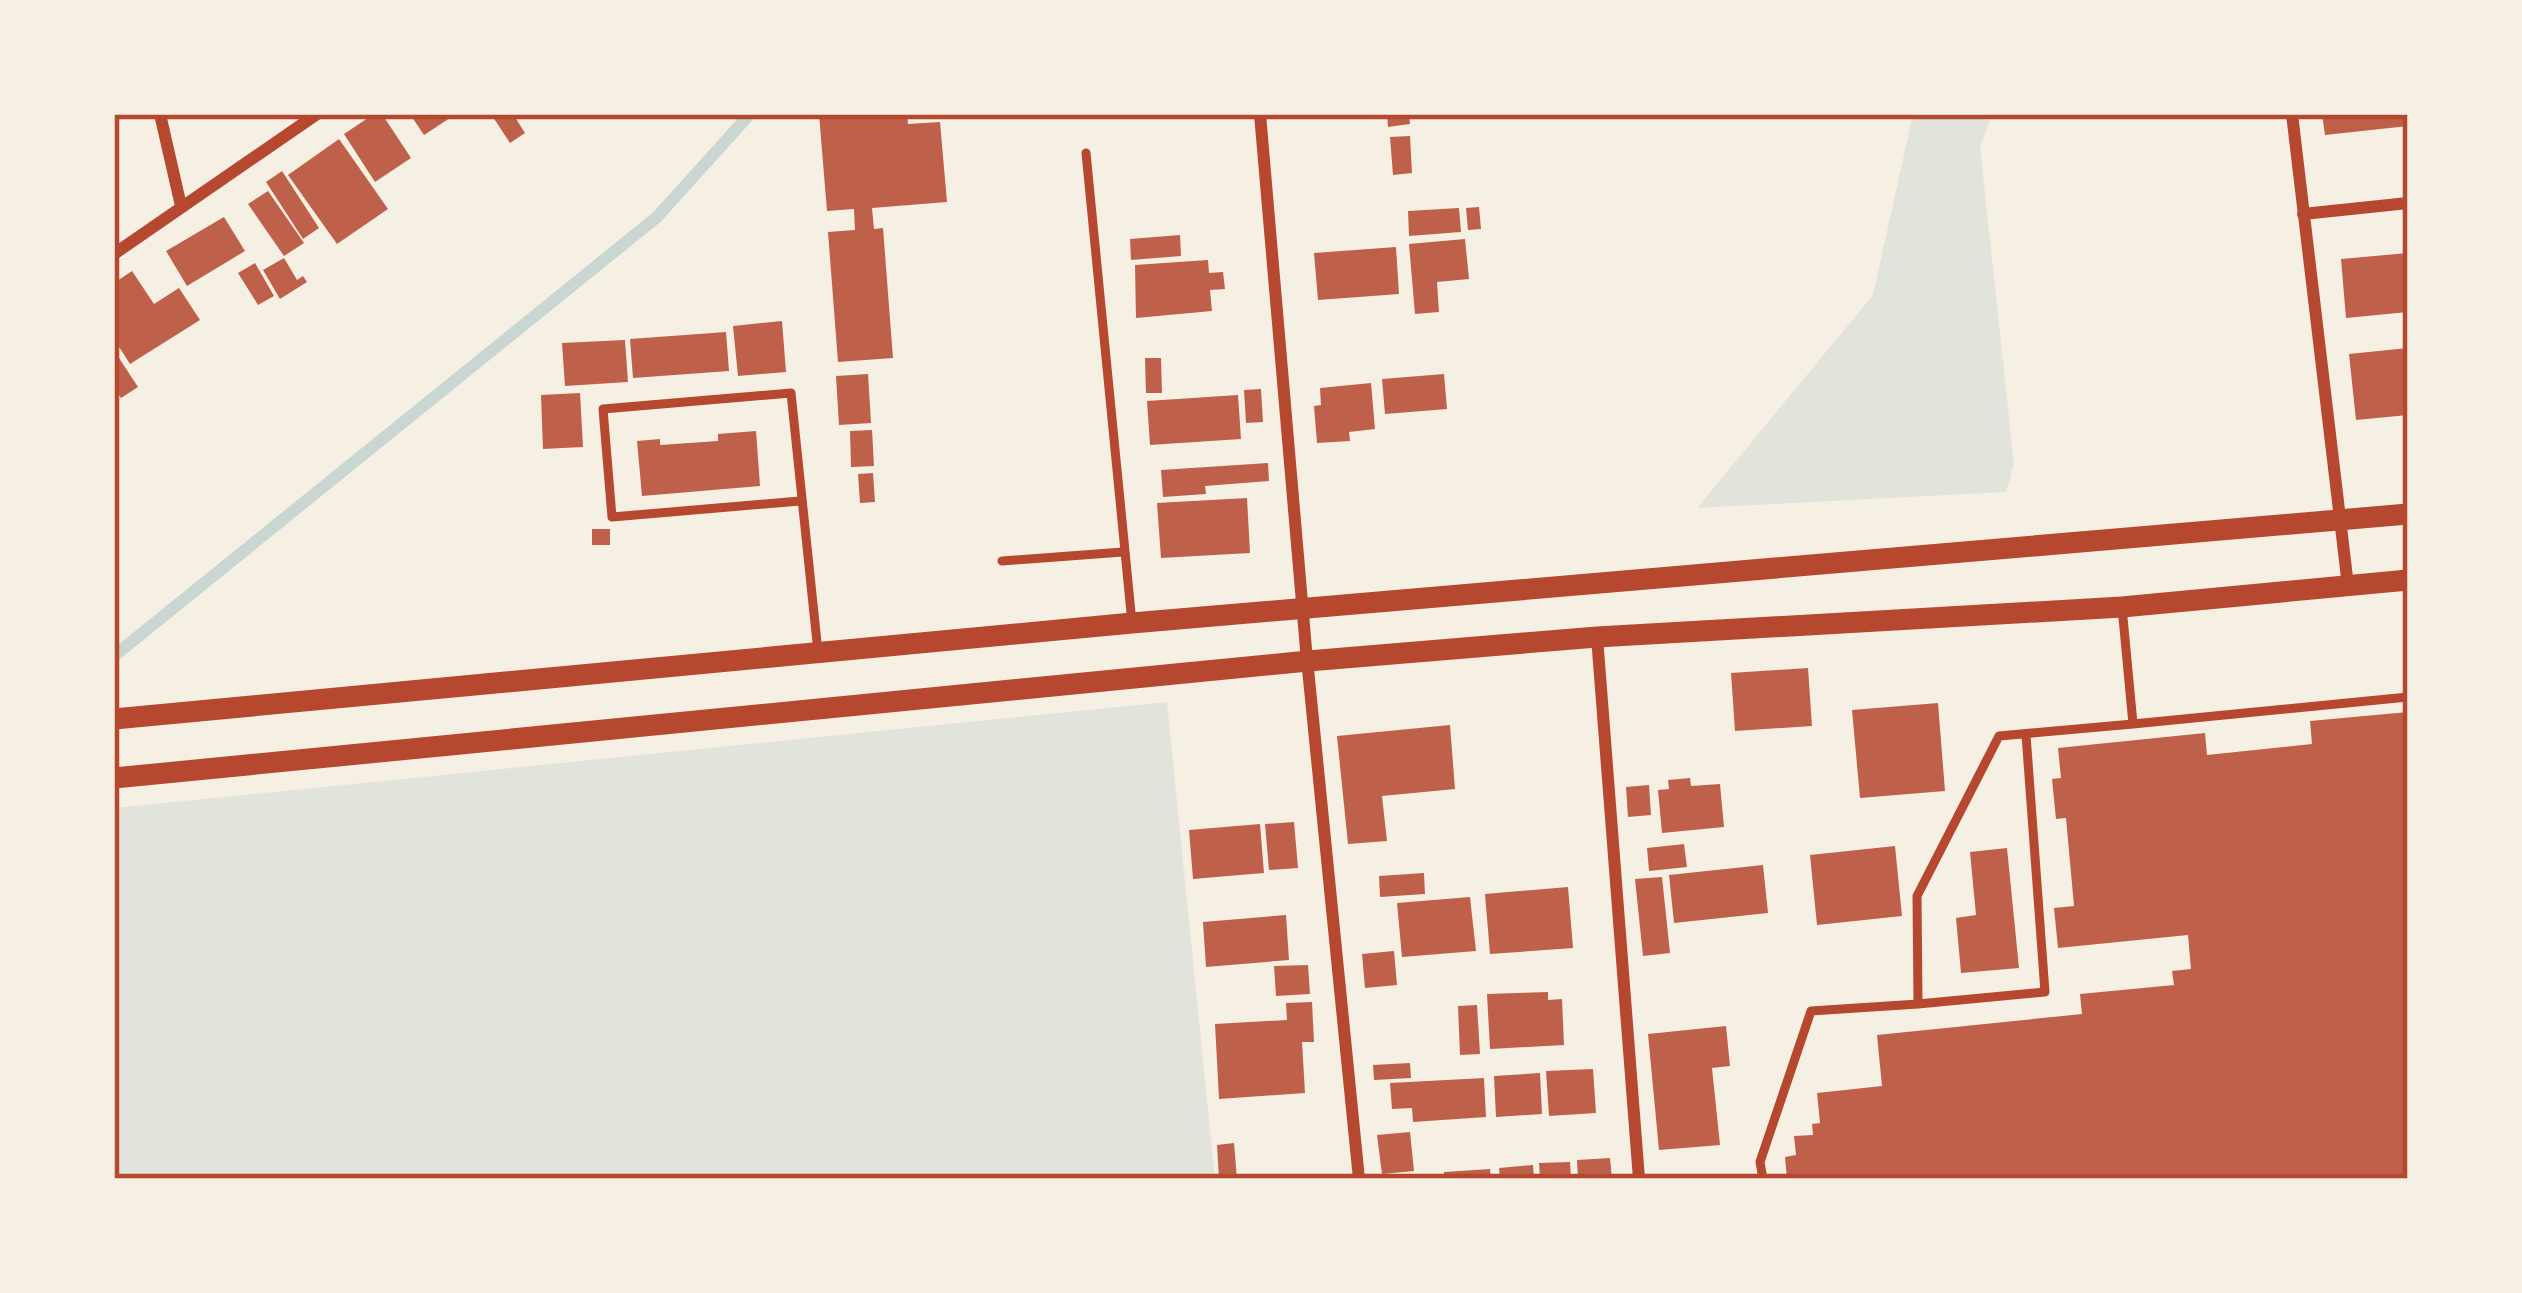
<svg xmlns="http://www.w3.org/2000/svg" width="2522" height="1293" font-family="'Archivo Narrow',sans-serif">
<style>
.green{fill:#e2e4dc}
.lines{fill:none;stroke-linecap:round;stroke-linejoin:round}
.stream{stroke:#c9d6d2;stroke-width:12}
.building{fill:#bf614a}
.service{stroke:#b5482f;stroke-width:9}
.minor{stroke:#b5482f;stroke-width:12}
.tertiary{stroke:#b5482f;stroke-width:21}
.neatline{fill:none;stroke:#b5482f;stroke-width:4.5}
</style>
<rect width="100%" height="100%" fill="#f6efe4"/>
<path class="green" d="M1913,114H1993L1980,146L2014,465L2006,492L1697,508L1873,295Z
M1167,702L1215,1179H114V808Z"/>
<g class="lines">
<path class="stream" d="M114,656L657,217L750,114"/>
</g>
<path class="building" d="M374,114H382L411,158L375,182L344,134Z
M410,114H456L424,135Z
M491,114H513L525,133L510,143Z
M819,114H907L908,124L940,122L947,202L872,208L874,229L883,228L893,358L838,362L828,232L855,230L854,209L827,211Z
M1387,114H1409L1410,124L1388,127Z
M2322,114H2407L2408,126L2325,135Z
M1410,136L1412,173L1393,175L1390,137Z
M339,139L388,209L337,244L288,175Z
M282,171L319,228L303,239L266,182Z
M268,191L304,243L284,256L248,204Z
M1479,207L1481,229L1468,230L1466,208Z
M1459,208L1461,232L1409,236L1408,211Z
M224,217L245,251L187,286L166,251Z
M1180,235L1181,256L1131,260L1130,239Z
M1465,239L1469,279L1437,282L1439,312L1415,314L1409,244Z
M1396,247L1399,294L1318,300L1314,253Z
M2408,253V312L2346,318L2341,259Z
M284,258L297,280L303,276L307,282L280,299L263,270Z
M1208,260L1209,273L1223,272L1225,289L1210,290L1212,311L1136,318L1135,265Z
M255,263L274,296L258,305L238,273Z
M132,271L154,304L179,288L200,320L130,364L114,339V283Z
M782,321L786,372L738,376L733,326Z
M726,332L729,371L633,378L630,339Z
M625,340L628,382L565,386L562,343Z
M2408,348V415L2356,420L2349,354Z
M119,358L138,387L121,398L114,387V361Z
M1145,358H1161L1162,393H1146Z
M868,374L871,423L839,425L836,376Z
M1444,374L1447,409L1385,414L1382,379Z
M1371,383L1375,429L1349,432L1350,441L1317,443L1314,406L1321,405L1320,388Z
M1261,389L1263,422L1246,423L1244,390Z
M580,393L583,447L543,449L541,395Z
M1238,395L1241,439L1150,445L1147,401Z
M872,430L874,466L851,467L850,431Z
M756,431L760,486L642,496L637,441L660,439V445L718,441V434Z
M1268,463L1269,481L1205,486L1206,494L1163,497L1161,470Z
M873,473L875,502L860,503L858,474Z
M1247,498L1250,553L1161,558L1157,503Z
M592,529H610V545H592Z
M1808,668L1812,726L1735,731L1731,673Z
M1938,703L1945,791L1860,798L1852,710Z
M2408,712V1179H1787L1785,1157L1796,1155L1794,1136L1813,1135L1812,1124L1820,1123L1817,1093L1882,1086L1877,1035L2082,1014L2080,994L2174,985L2172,971L2191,969L2188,935L2058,948L2054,908L2074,906L2066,818L2056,819L2052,779L2061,778L2058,748L2205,733L2207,755L2312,744L2310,721Z
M1450,725L1455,789L1382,796L1387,841L1348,844L1337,736Z
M1690,778L1691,786L1720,784L1724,827L1662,833L1658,790L1669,789L1668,780Z
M1649,785L1651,815L1628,817L1626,787Z
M1294,822L1298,868L1269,870L1265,824Z
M1260,824L1264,873L1193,879L1189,830Z
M1684,844L1687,867L1649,871L1647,848Z
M1895,846L1902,916L1817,925L1810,855Z
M2007,848L2019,968L1961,973L1956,918L1976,915L1970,852Z
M1763,865L1768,913L1674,923L1669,875Z
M1424,873L1425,894L1380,897L1379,876Z
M1662,877L1670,953L1643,956L1635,879Z
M1568,887L1573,948L1490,954L1485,894Z
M1470,897L1476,951L1402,957L1397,903Z
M1286,915L1289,960L1206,967L1203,922Z
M1394,951L1397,985L1365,988L1362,954Z
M1308,965L1310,994L1276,996L1274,966Z
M1548,992V1000L1562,999L1564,1045L1490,1049L1487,994Z
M1312,1002L1314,1042H1302L1305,1093L1219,1099L1215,1024L1287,1020L1286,1003Z
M1477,1005L1480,1054L1460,1055L1458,1006Z
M1726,1026L1730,1066L1712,1068L1720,1145L1659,1150L1648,1034Z
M1410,1063L1411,1078L1374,1080L1373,1065Z
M1593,1069L1596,1113L1549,1116L1546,1071Z
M1540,1073L1542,1114L1496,1117L1494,1076Z
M1484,1078L1486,1117L1413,1122L1412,1108L1392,1109L1390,1083Z
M1410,1132L1414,1171L1382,1174L1377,1135Z
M1234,1143L1237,1179H1219L1217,1145Z
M1610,1158L1612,1179H1578L1577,1160Z
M1570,1162L1571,1179H1540L1539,1163Z
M1533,1165L1534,1179H1500L1499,1168Z
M1490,1169L1491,1179H1444V1172Z"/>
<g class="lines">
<path class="service" d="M1086,153L1132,623
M800,501L612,517L603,409L791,393L818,652
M1002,561L1123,552
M2122,607L2133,724L2408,697
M1918,1004L2045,992L2026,735
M1763,1179L1760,1162L1811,1011L1918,1004L1917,896L1999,736L2133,724"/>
<path class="minor" d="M160,114L181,206
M1260,114L1306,649L1359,1179
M2292,114L2348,586
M2303,214L2408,203
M114,254L317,114
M1597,637L1639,1179"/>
<path class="tertiary" d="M114,719L1132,623L2408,514
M114,778L1308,661L1597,637L2122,607L2408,580"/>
</g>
<rect width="2522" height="1293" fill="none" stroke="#f6efe4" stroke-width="234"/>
<rect x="117" y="117" width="2288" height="1059" class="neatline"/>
</svg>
